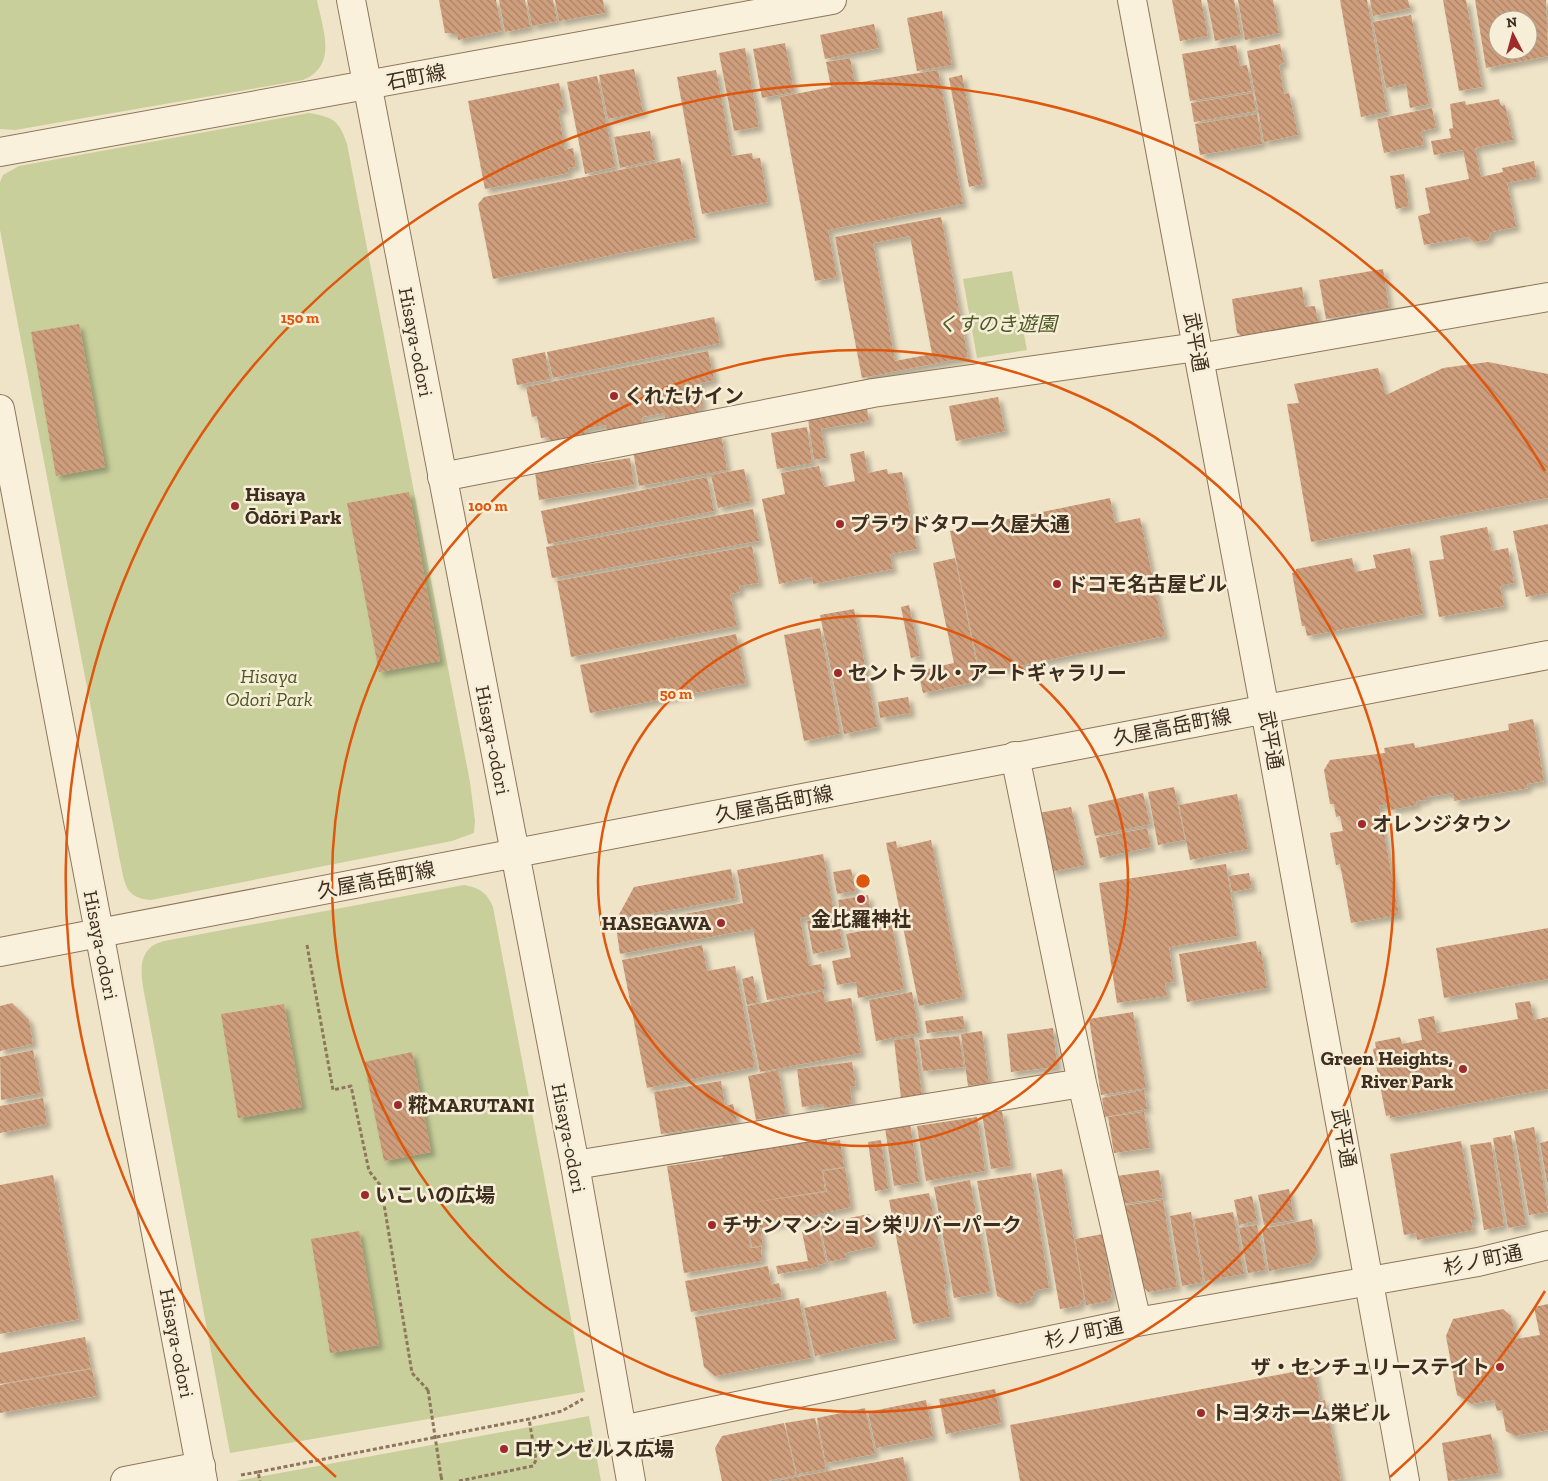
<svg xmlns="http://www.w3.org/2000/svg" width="1548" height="1481" font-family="'Zilla Slab','Noto Sans JP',serif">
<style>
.green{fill:#c9cf9b}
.building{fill:url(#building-back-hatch);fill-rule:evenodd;filter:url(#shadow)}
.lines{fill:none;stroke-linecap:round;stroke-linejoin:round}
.minor-casing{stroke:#8d765c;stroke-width:30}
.tertiary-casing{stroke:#8d765c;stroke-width:30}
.path{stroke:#8d765c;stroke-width:3;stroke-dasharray:4 2.5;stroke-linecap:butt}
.minor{stroke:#faf1dc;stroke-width:28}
.tertiary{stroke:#faf1dc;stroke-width:28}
.path-bridge{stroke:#8d765c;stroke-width:3;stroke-dasharray:4 2.5;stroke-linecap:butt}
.ring{fill:none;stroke:#df570d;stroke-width:2.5}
.poi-dot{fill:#9e2a2b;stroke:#f7eed8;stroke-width:2}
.labels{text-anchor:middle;stroke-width:5;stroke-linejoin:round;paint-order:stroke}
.street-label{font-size:20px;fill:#3d2e20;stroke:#f7eed8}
.park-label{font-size:20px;font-style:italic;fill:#4d5a26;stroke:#f7eed8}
.poi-label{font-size:20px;font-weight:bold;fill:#3d2e20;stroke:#f7eed8;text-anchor:start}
.centre{fill:#df570d;stroke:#f7eed8;stroke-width:2.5}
.ring-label{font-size:15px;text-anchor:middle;font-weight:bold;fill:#df570d;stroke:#f7eed8;stroke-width:5;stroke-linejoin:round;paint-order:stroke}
</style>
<defs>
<pattern id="building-back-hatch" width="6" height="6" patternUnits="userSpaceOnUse" patternTransform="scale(1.25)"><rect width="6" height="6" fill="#cf9f7d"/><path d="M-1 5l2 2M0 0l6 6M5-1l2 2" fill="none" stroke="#a98266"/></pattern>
<filter id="shadow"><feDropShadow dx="4.5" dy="4.5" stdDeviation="2.5" flood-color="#0004"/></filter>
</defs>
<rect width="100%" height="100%" fill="#f0e4c8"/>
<path class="green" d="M0,0H317C323,30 338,66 303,80L15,130L0,129Z
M309,113C333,117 339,120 347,144L470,782L475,821L474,833L452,841L151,900C124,898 125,883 120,861L0,230V182L3,175L19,166Z
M1012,271L1027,350L977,358L963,279Z
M464,885C479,888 487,892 493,907L585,1392L230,1453L143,987C140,966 140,947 164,941Z
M589,1416L601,1481H236Z"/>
<path class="building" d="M439,0H496L502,31L458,40L457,34L445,33Z
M499,0H525L530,27L505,32Z
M527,0H553L557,21L532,26Z
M555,0H603L605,13L559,21Z
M1172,0H1201L1208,36L1180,41Z
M1207,0H1234L1241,35L1215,41Z
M1238,0H1273L1279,33L1245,40Z
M1340,0H1367L1387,112L1361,117Z
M1370,0H1408L1410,8L1373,16Z
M1443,0H1466L1482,87L1459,91Z
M1475,0H1546L1548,56L1486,68ZM1498,20H1528V50H1498Z
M942,11L952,65L917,71L907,18Z
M1411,15L1429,104L1410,108L1406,84L1386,88L1373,22Z
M874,24L879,48L825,59L820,35Z
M785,43L794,92L762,98L753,49Z
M1280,44L1284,63L1279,65L1284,94L1289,93L1298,135L1264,142L1247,51Z
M1236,45L1240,66L1247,65L1252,91L1190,101L1182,54Z
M745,48L759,127L734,131L719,53Z
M850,58L855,83L938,70L963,204L828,230L837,277L815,281L780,97L831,87L826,62Z
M634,69L643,112L608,119L599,75Z
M716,70L732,156L752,153L753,159L760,158L768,202L702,214L677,77Z
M962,75L983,184L969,187L949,78Z
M597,76L615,167L585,174L567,82Z
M559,83L564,109L558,110L565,150L573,148L576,167L568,168L569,173L485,189L468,101Z
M1253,93L1256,111L1194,122L1191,103Z
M1499,99L1501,106L1505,105L1513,140L1475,148L1481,177L1503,172L1502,168L1534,161L1537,177L1507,183L1516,227L1491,232L1488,240L1474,242L1468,237L1424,245L1418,216L1430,213L1425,188L1469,179L1463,150L1434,155L1431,141L1451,138L1449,129L1453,128L1450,104L1465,101L1466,105Z
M1432,108L1436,128L1421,131L1424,145L1384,153L1377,119Z
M1257,114L1262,144L1200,155L1195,124Z
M650,131L655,160L620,168L614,137Z
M680,158L696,238L493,279L478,204L484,197Z
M1404,174L1409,206L1396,209L1390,176Z
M941,217L968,357L862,378L835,237ZM910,236L932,354L895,361L873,243Z
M1383,269L1389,308L1326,319L1319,280Z
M1302,287L1305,307L1315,306L1319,326L1247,339L1237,333L1232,299Z
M714,317L720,343L553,378L547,352Z
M79,324L105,467L56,476L31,332Z
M708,351L714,380L698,384L703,405L699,406L700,412L665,418L664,413L642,417L643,423L607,431L606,425L585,429L586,435L550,442L549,437L541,438L537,416L532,417L526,387Z
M545,352L550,379L517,385L512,359Z
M1488,362L1548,374V498L1311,542L1287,404L1299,403L1294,384L1378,368L1386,395L1443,368Z
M998,397L1005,431L956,441L949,406Z
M867,409L869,421L821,429L826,458L814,460L808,419Z
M807,427L812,463L777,469L771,433Z
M721,434L727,470L639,486L633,450Z
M864,451L868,473L887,469L888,474L902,472L917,549L890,554L893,569L813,584L812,577L779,584L762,499L785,494L781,473L819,466L824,487L855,481L850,454Z
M630,458L634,485L539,500L535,472Z
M744,469L751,501L718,508L711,475Z
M707,477L714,511L548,544L541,511Z
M409,492L440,661L379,672L347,503Z
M1110,498L1115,523L1140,518L1165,636L980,674L950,531Z
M753,509L759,541L552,578L546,547Z
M1548,524V593L1526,597L1513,531Z
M1487,527L1492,551L1508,548L1514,583L1500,586L1504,606L1439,617L1429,561L1444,559L1440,536Z
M752,546L759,583L739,586L740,592L730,594L737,626L571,657L557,581Z
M1410,548L1423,614L1307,636L1305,626H1302L1292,573L1296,572V569L1352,558L1355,572L1376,568L1373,555Z
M955,558L980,681L923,693L918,671L954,663L933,563Z
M909,605L920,656L911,658L901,607Z
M854,609L877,727L844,734L820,615Z
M820,628L840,734L804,741L784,635Z
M736,634L746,683L590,713L580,665Z
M908,697L911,713L880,718L878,702Z
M1533,719L1544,781L1527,784L1528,788L1454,801L1453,793L1426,797V800L1416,801L1417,805L1391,810L1389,804L1379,806L1399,915L1351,923L1340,864L1336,865L1330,833L1343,831L1340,816L1336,817L1334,804H1330L1324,770L1330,760L1385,753L1384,748L1414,743L1415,748L1509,730L1508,724Z
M1174,787L1185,840L1158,845L1148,792Z
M1143,793L1150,824L1095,836L1088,805Z
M1237,794L1248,849L1190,860L1179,805Z
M1071,807L1085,865L1051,872L1039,813Z
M1147,828L1151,847L1100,858L1096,838Z
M931,840L963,997L919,1006L886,843L896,841L897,848Z
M823,854L834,912L800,918L809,966L821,964L825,989L767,1000L753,929L620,954L616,927L743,903L737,870Z
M1226,864L1237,936L1169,947L1174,982L1165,983L1167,996L1117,1003L1099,883Z
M731,869L736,898L616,920L634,887Z
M851,869L856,891L837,894L833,872Z
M1249,873L1252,888L1232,892L1229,876Z
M868,895L872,922L843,927L838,900Z
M837,915L843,948L813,954L807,921Z
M892,925L904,989L858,998L856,982L837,985L832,961L851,957L846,934Z
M1548,928V979L1444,998L1436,948Z
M1256,941L1258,952L1261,951L1267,988L1187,1002L1179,954Z
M702,945L707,971L735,966L755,1067L647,1088L622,960Z
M753,976L758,1002L747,1005L742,979Z
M823,991L825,1002L851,998L861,1053L760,1072L747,1006Z
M912,992L919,1033L876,1041L869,1000Z
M1530,1001L1534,1020L1548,1017V1089L1390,1118V1115L1386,1116L1373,1049L1376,1048L1375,1042L1400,1037L1402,1044L1422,1040L1418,1019L1434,1016L1437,1033L1518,1019L1515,1003Z
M12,1003L29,1020L33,1044L0,1051V1006Z
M284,1004L302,1107L238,1118L221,1014Z
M1133,1012L1146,1088L1101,1095L1089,1019Z
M963,1016L965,1029L927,1033L925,1021Z
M1053,1028L1057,1067L1011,1072L1007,1034Z
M982,1031L989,1083L968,1086L961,1034Z
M959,1036L964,1067L923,1071L919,1040Z
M914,1037L922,1095L901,1098L894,1040Z
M33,1050L41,1093L1,1100L0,1057Z
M412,1052L431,1152L384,1161L364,1062Z
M852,1062L856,1086L850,1087L852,1104L824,1108L823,1104L802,1107L797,1069Z
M778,1070L786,1114L756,1120L748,1076Z
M721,1081L725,1106L733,1104L737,1122L661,1134L654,1092Z
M1144,1090L1147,1109L1105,1117L1102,1098Z
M43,1098L47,1124L0,1133V1106Z
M1002,1111L1011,1166L991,1169L982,1114Z
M1144,1112L1150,1148L1114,1153L1108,1117Z
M977,1117L985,1171L926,1181L917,1126Z
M910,1124L919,1182L894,1186L885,1128Z
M1534,1127L1548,1212L1529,1215L1514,1131Z
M1511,1135L1526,1225L1508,1228L1493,1138Z
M827,1137V1142L840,1140L844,1167L822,1170L825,1191L755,1202L827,1192L823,1171L845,1168L851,1207L760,1228L763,1246L752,1247L744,1203L750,1248L761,1247L762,1261L684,1273L667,1166L723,1158L722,1152Z
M881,1140L888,1189L875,1191L868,1142Z
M1461,1141L1475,1219H1471L1473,1230L1417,1240L1416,1233L1404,1235L1390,1154Z
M1548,1141V1182H1547L1540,1143Z
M1491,1142L1504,1226L1484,1230L1470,1145Z
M1062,1169L1084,1298L1078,1306L1060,1309L1036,1174Z
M1159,1170L1163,1198L1121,1204L1117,1176Z
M1031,1173L1049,1288L1036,1290L1029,1302L1015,1304L997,1296L977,1181Z
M53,1175L79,1319L0,1334V1185Z
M970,1180L990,1292L954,1298L934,1187Z
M1289,1189L1294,1220L1264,1225L1258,1195Z
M929,1193L947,1284L944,1285L950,1317L913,1324L889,1200Z
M1252,1196L1257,1221L1239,1225L1234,1200Z
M1163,1200L1177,1287L1148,1292L1143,1286L1123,1206Z
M1191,1212L1203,1282L1182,1286L1170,1216Z
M1233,1212L1244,1274L1205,1281L1194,1219Z
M869,1214L876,1246L845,1253L846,1258L828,1262L820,1224Z
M1312,1219L1317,1252L1310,1263L1269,1271L1262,1229Z
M1257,1225L1266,1270L1248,1273L1239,1228Z
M819,1229L826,1263L818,1265L819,1267L778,1274L776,1266L808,1261L802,1232Z
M359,1231L379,1345L330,1353L311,1239Z
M1103,1234L1112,1294L1109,1301L1086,1305L1075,1239Z
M768,1266L771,1285L779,1283L782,1297L691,1312L685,1281Z
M886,1291L896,1339L815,1356L804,1308Z
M799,1298L811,1358L715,1376L704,1367L695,1317Z
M1548,1304V1430L1515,1436L1506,1431L1502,1410L1497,1411L1494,1400L1472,1404L1457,1395L1446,1336L1453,1319L1503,1309L1511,1316L1516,1339L1540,1335L1534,1307Z
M85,1337L91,1368L0,1384V1353Z
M1314,1368L1320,1401L1325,1400L1341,1481H1020L1010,1425Z
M92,1369L97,1396L0,1413V1385Z
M995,1389L1001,1423L946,1434L939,1399Z
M926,1400L933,1437L876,1448L868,1412Z
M865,1408L875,1454L826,1463L817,1418Z
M815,1418L826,1469L797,1474L785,1423Z
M784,1423L796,1475L767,1481H722L715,1448L722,1436Z
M1491,1434L1499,1473L1448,1481L1442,1443Z
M903,1457L908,1481H781V1480Z"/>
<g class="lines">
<defs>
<path id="minor" d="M0,152L832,0
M1199,358L1548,297
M442,477L873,393L1197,347
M1015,756L1082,1083L1137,1322
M575,1165L1082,1083
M622,1430L1137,1322L1478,1262L1548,1245
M125,1481L201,1466"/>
<path id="tertiary" d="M351,0L575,1165L631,1481
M1132,0L1273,753L1405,1481
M0,409L203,1481
M0,952C516,854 1032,755 1548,655"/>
</defs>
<use href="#minor" class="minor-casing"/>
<use href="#tertiary" class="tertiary-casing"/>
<path class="path" d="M307,945L333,1090L351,1086L369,1171L381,1186L412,1373L428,1390
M258,1472L529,1419L562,1411L583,1399
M241,1475L258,1472L260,1481
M441,1476L442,1481
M459,1481L533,1466L536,1460L529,1419"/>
<use href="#minor" class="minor"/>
<use href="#tertiary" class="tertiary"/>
<path class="path-bridge" d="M428,1390L441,1476"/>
</g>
<g class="ring">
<circle cx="863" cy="881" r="265"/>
<circle cx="863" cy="881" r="531"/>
<path d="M1545 1291A796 796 0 0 1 1390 1477M336 1477A796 796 0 1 1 1545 471"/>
</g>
<g class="poi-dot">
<circle cx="614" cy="396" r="5"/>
<circle cx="235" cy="506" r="5"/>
<circle cx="840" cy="524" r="5"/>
<circle cx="1057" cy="584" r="5"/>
<circle cx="838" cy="673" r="5"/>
<circle cx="1362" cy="824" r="5"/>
<circle cx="861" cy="899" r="5"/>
<circle cx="721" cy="923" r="5"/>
<circle cx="1463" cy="1069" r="5"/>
<circle cx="398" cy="1105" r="5"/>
<circle cx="365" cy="1195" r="5"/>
<circle cx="712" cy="1225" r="5"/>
<circle cx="1500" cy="1367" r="5"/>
<circle cx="1201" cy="1413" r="5"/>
<circle cx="504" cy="1449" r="5"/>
</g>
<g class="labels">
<g class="street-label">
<text transform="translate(416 77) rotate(-11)" y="7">石町線</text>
<text transform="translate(416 342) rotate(79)" y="7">Hisaya-odori</text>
<text transform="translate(1196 342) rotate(80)" y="7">武平通</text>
<text transform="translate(1172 727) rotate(-11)" y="7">久屋高岳町線</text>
<text transform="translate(493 740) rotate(79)" y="7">Hisaya-odori</text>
<text transform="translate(1271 740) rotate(80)" y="7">武平通</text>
<text transform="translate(774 804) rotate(-11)" y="7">久屋高岳町線</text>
<text transform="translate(376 880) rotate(-11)" y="7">久屋高岳町線</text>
<text transform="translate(101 945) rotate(79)" y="7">Hisaya-odori</text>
<text transform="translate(569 1138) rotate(79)" y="7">Hisaya-odori</text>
<text transform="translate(1344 1138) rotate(80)" y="7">武平通</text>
<text transform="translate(1483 1260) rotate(-12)" y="7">杉ノ町通</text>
<text transform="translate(1084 1333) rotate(-12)" y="7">杉ノ町通</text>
<text transform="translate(177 1343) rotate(79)" y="7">Hisaya-odori</text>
</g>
<g class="park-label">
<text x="997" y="331">くすのき遊園</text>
<text x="269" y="683">Hisaya<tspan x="269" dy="23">Odori Park</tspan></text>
</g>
<g class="poi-label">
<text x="624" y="403">くれたけイン</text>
<text x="245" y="501">Hisaya<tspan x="245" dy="23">Ōdōri Park</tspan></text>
<text x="850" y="531">プラウドタワー久屋大通</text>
<text x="1067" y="591">ドコモ名古屋ビル</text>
<text x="848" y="680">セントラル・アートギャラリー</text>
<text x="1372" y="831">オレンジタウン</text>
<text x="861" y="926" text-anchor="middle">金比羅神社</text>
<text x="711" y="930" text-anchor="end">HASEGAWA</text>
<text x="1453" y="1065" text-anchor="end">Green Heights,<tspan x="1453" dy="23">River Park</tspan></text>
<text x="408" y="1112">糀MARUTANI</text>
<text x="375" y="1202">いこいの広場</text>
<text x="722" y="1232">チサンマンション栄リバーパーク</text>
<text x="1490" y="1374" text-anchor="end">ザ・センチュリーステイト</text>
<text x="1211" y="1420">トヨタホーム栄ビル</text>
<text x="514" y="1456">ロサンゼルス広場</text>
</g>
</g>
<circle cx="863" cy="881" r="8" class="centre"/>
<g class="ring-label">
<text x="300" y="323">150 m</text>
<text x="488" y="511">100 m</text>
<text x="676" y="699">50 m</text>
</g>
<g transform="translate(1513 35) rotate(354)"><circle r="24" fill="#f7eed8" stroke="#ada18e"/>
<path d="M0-4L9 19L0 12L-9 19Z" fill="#9e2a2b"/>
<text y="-8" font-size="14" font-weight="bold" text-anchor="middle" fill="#3d2e20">N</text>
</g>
</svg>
